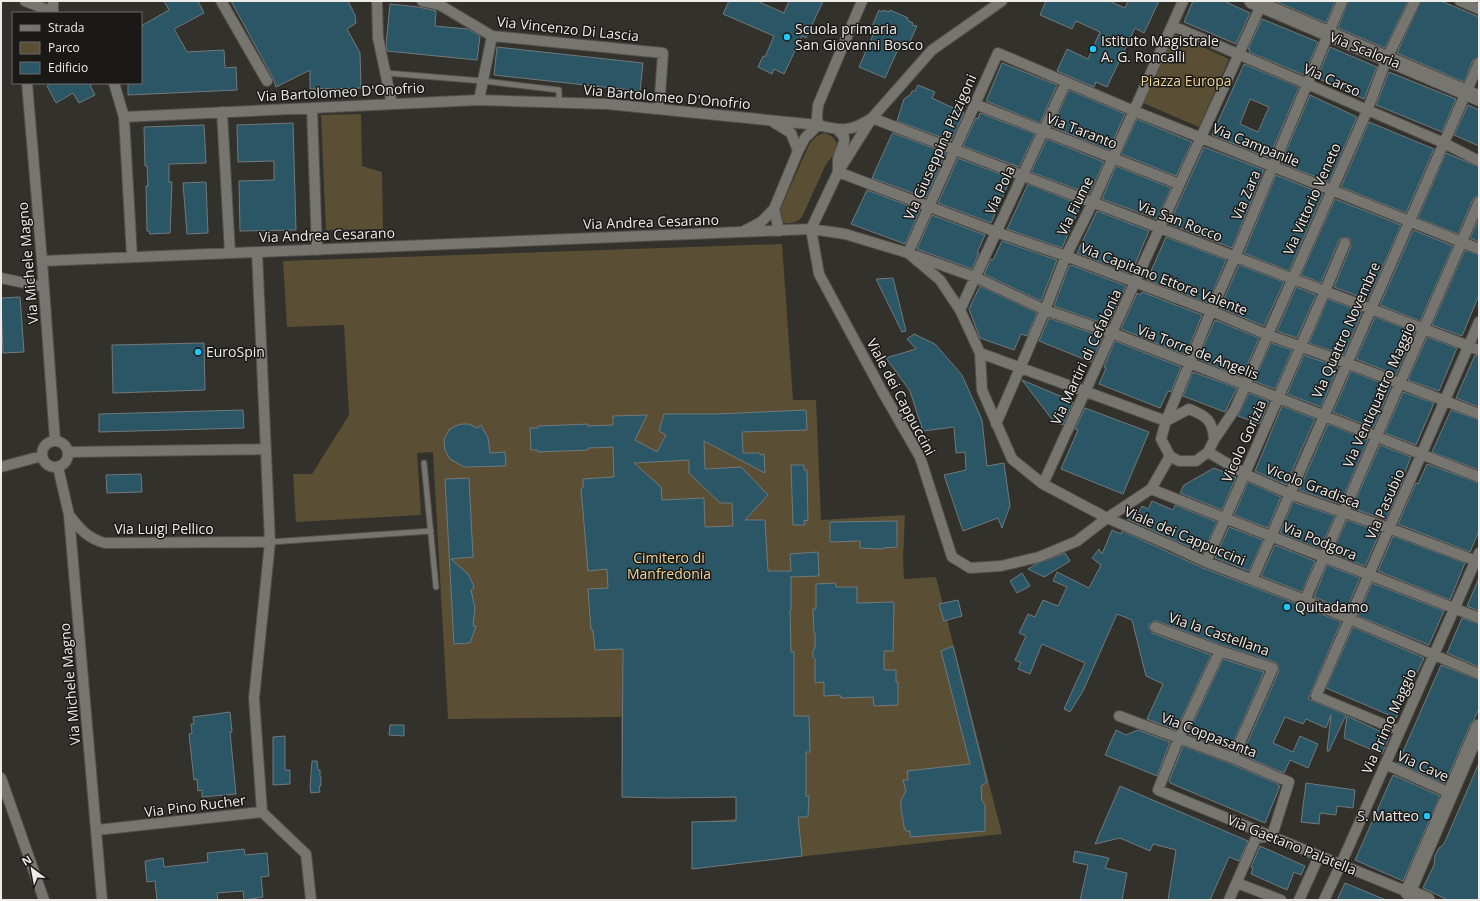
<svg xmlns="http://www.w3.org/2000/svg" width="1480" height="901" font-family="'Open Sans',sans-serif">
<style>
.green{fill:#5a4f35}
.building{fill:#2b5666;stroke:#71797c;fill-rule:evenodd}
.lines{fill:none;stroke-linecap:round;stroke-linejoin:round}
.lane-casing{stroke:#52504b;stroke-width:7}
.street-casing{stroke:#52504b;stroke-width:12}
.secondary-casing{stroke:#52504b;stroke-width:17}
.lane{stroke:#77756f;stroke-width:5}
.street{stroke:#77756f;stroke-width:10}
.secondary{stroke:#77756f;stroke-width:15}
.poi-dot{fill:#1ec9fd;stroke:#1a1917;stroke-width:1.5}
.labels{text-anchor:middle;stroke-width:3;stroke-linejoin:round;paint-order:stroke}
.street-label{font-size:14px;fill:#eeece9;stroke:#1a1917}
.poi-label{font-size:14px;fill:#eeece9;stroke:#1a1917;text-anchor:start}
.park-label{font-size:14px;fill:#efd596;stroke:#1a1917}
</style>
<rect width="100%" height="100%" fill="#33312c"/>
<path class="green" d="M1174,34L1229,59L1199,127L1143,103Z
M361,114L362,166L382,172L383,229L326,230L321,115Z
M825,133L833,137L837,143L836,152L826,164L802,217C793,226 777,227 780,210L808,147C813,139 816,135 825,133Z
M782,244L793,400H816L821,520L905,515L903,559L904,579L936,577L1002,834L692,869V822L736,819V798L622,797L621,717L448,719L433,452L417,453L421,515L296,522L293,474H312L349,415L344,325L287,327L283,261Z"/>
<path class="building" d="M164,1H198L204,13L174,29L187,52L224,50L225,68L236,67L237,90L128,95V83H141V26L169,10Z
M231,1H348L355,15L356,23L347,29L360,53L361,88L310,89V70L276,87L273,78Z
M729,1H757L784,13L789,1H823L806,38L802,36L784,74L774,69L772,74L758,67L763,56L765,57L774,36L723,14Z
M1046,1H1109L1125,8L1128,1H1159L1144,33L1135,28L1107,87L1096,82L1094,87L1057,71L1067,49L1088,59L1100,32L1076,21L1072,29L1040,15Z
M1193,1H1224L1250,13L1236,44L1184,22Z
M1275,1H1335L1326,23Z
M1348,1H1408L1385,48L1338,28Z
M1421,1H1441L1479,17V57L1473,60L1464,82L1397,53Z
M390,4L419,7L436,11L435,26L468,29L480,36L477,60L387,51L386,45Z
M879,10L882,12L883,10L889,12L890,10L908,18L907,20L913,23L912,25L917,26L907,48L905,47L904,49L899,47L885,78L859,67L873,35L870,31Z
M1262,19L1318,42L1304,75L1249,52L1250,49H1248Z
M497,47L643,63L640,91L494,75Z
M1330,47L1377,67L1364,99L1317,78Z
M1002,63L1057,85L1040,123L986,101Z
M1244,64L1299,87L1269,158L1212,135ZM1250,99L1269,107L1258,132L1240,124Z
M1389,72L1456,99L1442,132L1376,105Z
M52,83H93L90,85L95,95L79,103L73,93L56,103L47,86Z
M918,85L935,92L932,98L964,113L951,141L897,121L904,99L911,94L912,91H915Z
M1069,90L1125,114L1109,150L1052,127Z
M1310,95L1357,117L1329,182L1281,163Z
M1468,105L1479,110V146L1454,135Z
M980,113L1035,134L1019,167L963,146L976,118L978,119Z
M1137,119L1192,142L1176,176L1121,154Z
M1369,122L1434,149L1406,213L1341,187Z
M293,123L296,230L240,231L239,181L274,180V161L238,162L237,125Z
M204,125L206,163L169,164V182H172L170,233L150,234L149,231H147L146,186H148L147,166H145L144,127Z
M893,133L946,153L926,198L872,178L892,134Z
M1047,139L1104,162L1089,194L1031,172Z
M1204,147L1264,170L1232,248L1169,224Z
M1446,153L1479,167V196L1475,197L1473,199L1458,234L1418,218Z
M958,158L1011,178L991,223L938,203Z
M1116,166L1171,188L1157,219L1102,199Z
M1276,175L1323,194L1289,271L1244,253Z
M206,182L208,233L187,234L183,183Z
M1028,184L1081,205L1062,248L1007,229Z
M867,190L920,210L905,244L851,224Z
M1335,199L1401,225L1368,300L1334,287L1351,246L1350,239L1347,237L1341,238L1339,240L1321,283L1301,275Z
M1097,211L1149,231L1131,274L1077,253Z
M932,215L985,235L977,253H979L972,269L917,249Z
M1479,218V242L1470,238Z
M1413,230L1453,246L1420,321L1380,305Z
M1166,237L1226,260L1208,303L1147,280Z
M1002,241L1057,260L1041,301L984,274L991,259L993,260Z
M1465,250L1479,255V295L1462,336L1432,325Z
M1071,265L1126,286L1108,325L1054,306L1069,266Z
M1239,265L1284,282L1264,326L1220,308Z
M893,278L906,331L902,332L876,279Z
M980,286L1037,313L1027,336L1021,334L1014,350L980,338L969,309Z
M1296,287L1316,295L1297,338L1277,331Z
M1142,292L1202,315L1186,355L1121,329L1137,293L1140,295Z
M20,297L24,352L3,353L1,298Z
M1328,299L1362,312L1344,355L1309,343Z
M1375,317L1415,332L1396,375L1356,359Z
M1049,318L1103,337L1091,362L1039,341Z
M1215,320L1259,338L1242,377L1198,359Z
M914,334L935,344L962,375L982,420L987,466L1004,463L1010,506L1002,528L998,518L963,531L944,475L966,470L965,452L956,453L954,427L923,431L910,391L886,358L916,349L907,339Z
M1427,337L1457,348L1439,391L1408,380Z
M1115,341L1181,367L1171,392L1168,391L1160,408L1099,384L1106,368L1104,367Z
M204,343L205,390L113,393L112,345Z
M1271,343L1292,350L1275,389L1254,381Z
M1304,355L1338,367L1321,407L1287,394Z
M1475,355L1479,356V407L1456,398Z
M1351,371L1391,387L1373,428L1333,412Z
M1193,372L1237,388L1225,412L1183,396Z
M1022,380L1072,401L1071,402L1073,403L1063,425L1054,422Z
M1403,392L1434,403L1416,445L1385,433Z
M1249,393L1269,401L1260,424L1238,416Z
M1282,406L1315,419L1286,485L1255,471Z
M1085,408L1149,432L1123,494L1061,469L1078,430L1075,429Z
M243,410L244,428L99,432V414Z
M806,410L807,430L742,432L743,453H760V455L764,454L765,473L704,441L705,469L741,467L768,495L745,520H765L768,571H791L790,554L818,552L819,576L791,577V576V610H790L791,652H794V716H809L810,752H806V796H809L808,817H798L802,856L692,869V822L736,821V797L666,798L622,797L623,649L595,650L593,630H591L588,589L608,588L607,569L588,571L581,488H583V479L614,477L613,447L588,448V450L538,452V450H531L530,428H538V426L566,425L588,424V426L613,425V416L647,415L635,440L657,452L666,435L659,431L664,414H718ZM689,460V473L720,503H732L733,526L705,527L704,498L662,500L661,487L634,463Z
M1451,410L1479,420V470L1432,452Z
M462,424H469L477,428L481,425L488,438L490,453L505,452L506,466L464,467L450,459L445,450L444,440L449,430L455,426Z
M1328,424L1368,440L1340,504L1299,490Z
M1380,445L1411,457L1403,477L1404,478L1386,520L1352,508Z
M1427,464L1479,483V531L1470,552L1398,524L1416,483L1418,484Z
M791,465H804V470H807L808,521L804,520L805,525H793Z
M1214,468L1236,477L1222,510L1180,493L1184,485Z
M141,474L142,492L107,493L106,475Z
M469,478L473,557L451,559L468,574L473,584L474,588L471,590L475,608L473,626H476L470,643L454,644L445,479Z
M1248,482L1281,497L1268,528L1234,515Z
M1152,501L1173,510L1175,505L1217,522L1203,553L1127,519L1130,512L1137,515L1142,506L1148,509Z
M1293,502L1335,516L1320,549L1280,533Z
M1347,520L1380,532L1365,566L1332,553Z
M897,521V547L883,548L882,549L860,548V541L830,542V522Z
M1229,527L1263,540L1249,571L1215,558Z
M1112,530L1121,534L1122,531L1203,568L1303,606L1341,622L1308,699L1346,715L1329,751H1327L1331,715L1326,728L1306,719L1303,724L1285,717L1273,743L1293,752L1300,736L1318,744L1308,768L1290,760L1284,773L1242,755L1279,671L1278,664L1275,662L1222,645L1157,621H1154L1149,624V628L1152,633L1211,655L1176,730L1147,719L1163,684L1146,676L1132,620L1117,614L1083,691L1070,712L1064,709L1085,663L1042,644L1030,674L1018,669L1021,663L1015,660L1026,636L1019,633L1028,614L1035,617L1043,600L1058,606L1067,587L1053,581L1057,572L1089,588L1101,565L1092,558L1099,549L1102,554Z
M1393,536L1465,563L1450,600L1378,571Z
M1275,545L1315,561L1302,592L1261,576Z
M1065,553L1070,561L1044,577L1028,569L1036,564Z
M1327,565L1360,578L1346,610L1314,597Z
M1022,573L1030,586L1017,593L1010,581Z
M1479,578V611L1467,606Z
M835,583L836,587H857V603L894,602L893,651H884V670H896V682H898V705L874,706L873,697L841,698L840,695L824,696V682L815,683V659L813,657V651L815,648V633H814L813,609H816V584Z
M1372,583L1444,611L1429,645L1358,616Z
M958,600L962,616L944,621L939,604Z
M1462,618L1479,624V667L1447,653Z
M1353,627L1424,658L1396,718L1326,688Z
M953,646L987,782L981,786L982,801L985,805V831L910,837V831H906L904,827L901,808V800L906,791L903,780H908L907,771L970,764L941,651Z
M1223,659L1264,672L1230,750L1188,734Z
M1441,665L1479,680V708L1474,720L1471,723L1445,784L1398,763Z
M230,712L232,732H230L236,794L202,797V790L198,791L197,779L194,780L189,734L192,733L191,724H194L193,717Z
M1347,716L1390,736L1382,754L1344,738Z
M390,725H404V736L389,735Z
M1116,730L1126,735L1138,730L1170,742L1157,776L1105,755Z
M285,736V770H290V784L273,785V737Z
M1183,746L1231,764L1278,784V786H1280L1265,823L1170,783L1169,781Z
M312,761H317L318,770H320V777H321V786H319L320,792L311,793L310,787Z
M1479,763V900H1448L1423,888L1434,865L1435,856L1439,848L1444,844Z
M1393,775L1440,796L1403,881L1355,860Z
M1306,783L1355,790L1353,808L1337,806L1336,815L1320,813L1319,824L1301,822Z
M1120,786L1248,841L1239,861L1229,857L1210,900H1168L1176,850L1153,844L1150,851L1120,838L1095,844Z
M1260,846L1305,866L1301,875L1294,872L1287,890L1251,874L1253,868L1251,867Z
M244,849L245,855L267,853L269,876L261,877L263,897L244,900L243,891L217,893L218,900H157L155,881L147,882L145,861L163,858L164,867L208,862L207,853Z
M1075,851L1109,858L1105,868L1127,873L1122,900H1080L1088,865L1073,862Z
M1345,883L1386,900H1337Z"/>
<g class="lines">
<defs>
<path id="lane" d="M386,73L483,81L559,90V102
M424,463L436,587
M270,542L431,531"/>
<path id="street" d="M25,1L53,12
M53,1V12
M221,1L267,81
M377,1L378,38L392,104
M422,1L440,5L492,36L663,53L659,109
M1342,1L1235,257L1211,311L1166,421L1161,439L1170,456L1179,461H1196L1208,452L1214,440L1235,409L1367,111L1387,58L1415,1
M1460,1L1479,9
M1173,26L1444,143L1479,161
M27,83L42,261L55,440
M114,83L124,117L132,257
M479,100L492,36
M975,104L1179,184
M312,108L317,250
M222,112L230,253
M124,117L479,100L607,104L818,125C842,131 851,132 872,118
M872,118L1479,350
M773,122L791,133L798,151
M818,125L817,117L818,105L862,1
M838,170V159L844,142V137L838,130
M838,172L996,232L1066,256L1211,311L1268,335L1347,363L1479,414
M774,209L779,231
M811,229L819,274L882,391L920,457L952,557L970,568L1001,566L1039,557L1077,541L1107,518L1151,489L1170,456
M811,229L838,172L872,118L932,50L1002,1
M744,231L761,222L774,209L798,151L805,138L818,125
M1479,249L1134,111L998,53L908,253L975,277L1045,310L1112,333L1246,385L1479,477
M257,252L270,542L254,698L262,812
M42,261L811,229L845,234L908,253L940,280L960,310L980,353L982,390L1012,459L1043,484L1107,518L1174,547L1206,562L1305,600L1479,674
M1,278L44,287
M960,310L1066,82
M980,353L1166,421
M1166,421L1189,409C1207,416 1213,421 1214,440
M996,424L1045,310L1066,256L1093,202L1183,1
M42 454a13 13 0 1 1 26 0a13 13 0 1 1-26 0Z
M69,452L266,449
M1208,452L1245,474L1290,494L1389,528L1479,562
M1,467L42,456
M58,467L69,515L102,900
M1043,484L1263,1
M1151,489L1479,618
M69,515C80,529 87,538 105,543L270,542
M1206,562L1325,291L1345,243
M1252,580L1479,63
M1305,600L1479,202
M1155,627L1220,651L1273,668L1233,758
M1220,651L1179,738L1158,790L1408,892
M1119,716L1233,758L1289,782L1272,836L1256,838L1229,900
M1400,731L1316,696L1479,322
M1385,764L1450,793
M1,778L44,900
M97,830L262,812L306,854L311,900
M1237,883L1281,900
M1299,900L1319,856
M1324,900L1341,864L1479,553"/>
<path id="secondary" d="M1252,1L1479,98
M1427,900L1408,892L1479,727"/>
</defs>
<use href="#lane" class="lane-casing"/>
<use href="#street" class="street-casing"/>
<use href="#secondary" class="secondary-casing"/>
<use href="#lane" class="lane"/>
<use href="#street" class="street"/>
<use href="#secondary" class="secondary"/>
</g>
<g class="poi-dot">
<circle cx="787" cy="37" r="4"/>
<circle cx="1093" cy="49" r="4"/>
<circle cx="198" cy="352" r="4"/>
<circle cx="1287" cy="607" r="4"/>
<circle cx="1427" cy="816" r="4"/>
</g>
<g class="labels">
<g class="street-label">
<text transform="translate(568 29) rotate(6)" y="5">Via Vincenzo Di Lascia</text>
<text transform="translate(1365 50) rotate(22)" y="5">Via Scaloria</text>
<text transform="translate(1332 80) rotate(24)" y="5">Via Carso</text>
<text transform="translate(341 92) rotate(-3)" y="5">Via Bartolomeo D'Onofrio</text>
<text transform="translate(667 97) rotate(5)" y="5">Via Bartolomeo D'Onofrio</text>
<text transform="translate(1082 131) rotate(21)" y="5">Via Taranto</text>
<text transform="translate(1256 145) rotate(22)" y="5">Via Campanile</text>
<text transform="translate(940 147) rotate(-66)" y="5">Via Giuseppina Pizzigoni</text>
<text transform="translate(1000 190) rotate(-65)" y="5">Via Pola</text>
<text transform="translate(1246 195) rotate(-67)" y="5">Via Zara</text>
<text transform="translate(1312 199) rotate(-66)" y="5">Via Vittorio Veneto</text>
<text transform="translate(1075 206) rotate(-64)" y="5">Via Fiume</text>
<text transform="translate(1180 221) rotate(21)" y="5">Via San Rocco</text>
<text transform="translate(651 222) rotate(-2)" y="5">Via Andrea Cesarano</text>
<text transform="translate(327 235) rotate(-2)" y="5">Via Andrea Cesarano</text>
<text transform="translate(28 263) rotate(-95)" y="5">Via Michele Magno</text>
<text transform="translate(1164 279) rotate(21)" y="5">Via Capitano Ettore Valente</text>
<text transform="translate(1346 330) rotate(-66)" y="5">Via Quattro Novembre</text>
<text transform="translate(1198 352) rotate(21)" y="5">Via Torre de Angelis</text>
<text transform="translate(1086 357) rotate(-65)" y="5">Via Martiri di Cefalonia</text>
<text transform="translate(1379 395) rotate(-66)" y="5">Via Ventiquattro Maggio</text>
<text transform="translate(901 397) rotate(62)" y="5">Viale dei Cappuccini</text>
<text transform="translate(1244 441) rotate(-66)" y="5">Vicolo Gorizia</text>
<text transform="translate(1313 486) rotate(21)" y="5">Vicolo Gradisca</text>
<text transform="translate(1385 504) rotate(-66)" y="5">Via Pasubio</text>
<text x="164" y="534">Via Luigi Pellico</text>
<text transform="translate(1185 536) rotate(23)" y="5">Viale dei Cappuccini</text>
<text transform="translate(1320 541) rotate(22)" y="5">Via Podgora</text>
<text transform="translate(1219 634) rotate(19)" y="5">Via la Castellana</text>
<text transform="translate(70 684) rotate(-95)" y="5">Via Michele Magno</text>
<text transform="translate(1389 721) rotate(-66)" y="5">Via Primo Maggio</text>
<text transform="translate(1209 735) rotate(21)" y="5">Via Coppasanta</text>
<text transform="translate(1423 766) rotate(24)" y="5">Via Cave</text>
<text transform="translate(195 806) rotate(-7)" y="5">Via Pino Rucher</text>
<text transform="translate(1292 845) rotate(22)" y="5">Via Gaetano Palatella</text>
</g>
<g class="poi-label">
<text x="795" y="34">Scuola primaria<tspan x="795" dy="16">San Giovanni Bosco</tspan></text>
<text x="1101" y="46">Istituto Magistrale<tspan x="1101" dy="16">A. G. Roncalli</tspan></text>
<text x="206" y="357">EuroSpin</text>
<text x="1295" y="612">Quitadamo</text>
<text x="1419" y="821" text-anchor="end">S. Matteo</text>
</g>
<g class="park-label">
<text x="1186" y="86">Piazza Europa</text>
<text x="669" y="563">Cimitero di<tspan x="669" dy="16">Manfredonia</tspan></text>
</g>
</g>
<rect width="1480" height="901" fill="none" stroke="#eeece9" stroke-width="4"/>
<rect x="12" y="12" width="130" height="72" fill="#1a1917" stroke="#6f6d6b"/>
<rect x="20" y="25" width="20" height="6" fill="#77756f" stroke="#6f6d6b"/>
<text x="48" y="32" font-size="12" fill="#eeece9">Strada</text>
<rect x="20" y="42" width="20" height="12" fill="#5a4f35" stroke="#6f6d6b"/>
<text x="48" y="52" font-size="12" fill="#eeece9">Parco</text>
<rect x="20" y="62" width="20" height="12" fill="#2b5666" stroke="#6f6d6b"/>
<text x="48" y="72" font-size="12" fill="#eeece9">Edificio</text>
<g transform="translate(32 869) rotate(328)" stroke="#1a1917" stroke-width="3" paint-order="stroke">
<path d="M0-3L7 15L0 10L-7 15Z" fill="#eeece9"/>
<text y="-6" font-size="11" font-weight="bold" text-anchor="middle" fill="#eeece9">N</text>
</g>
</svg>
